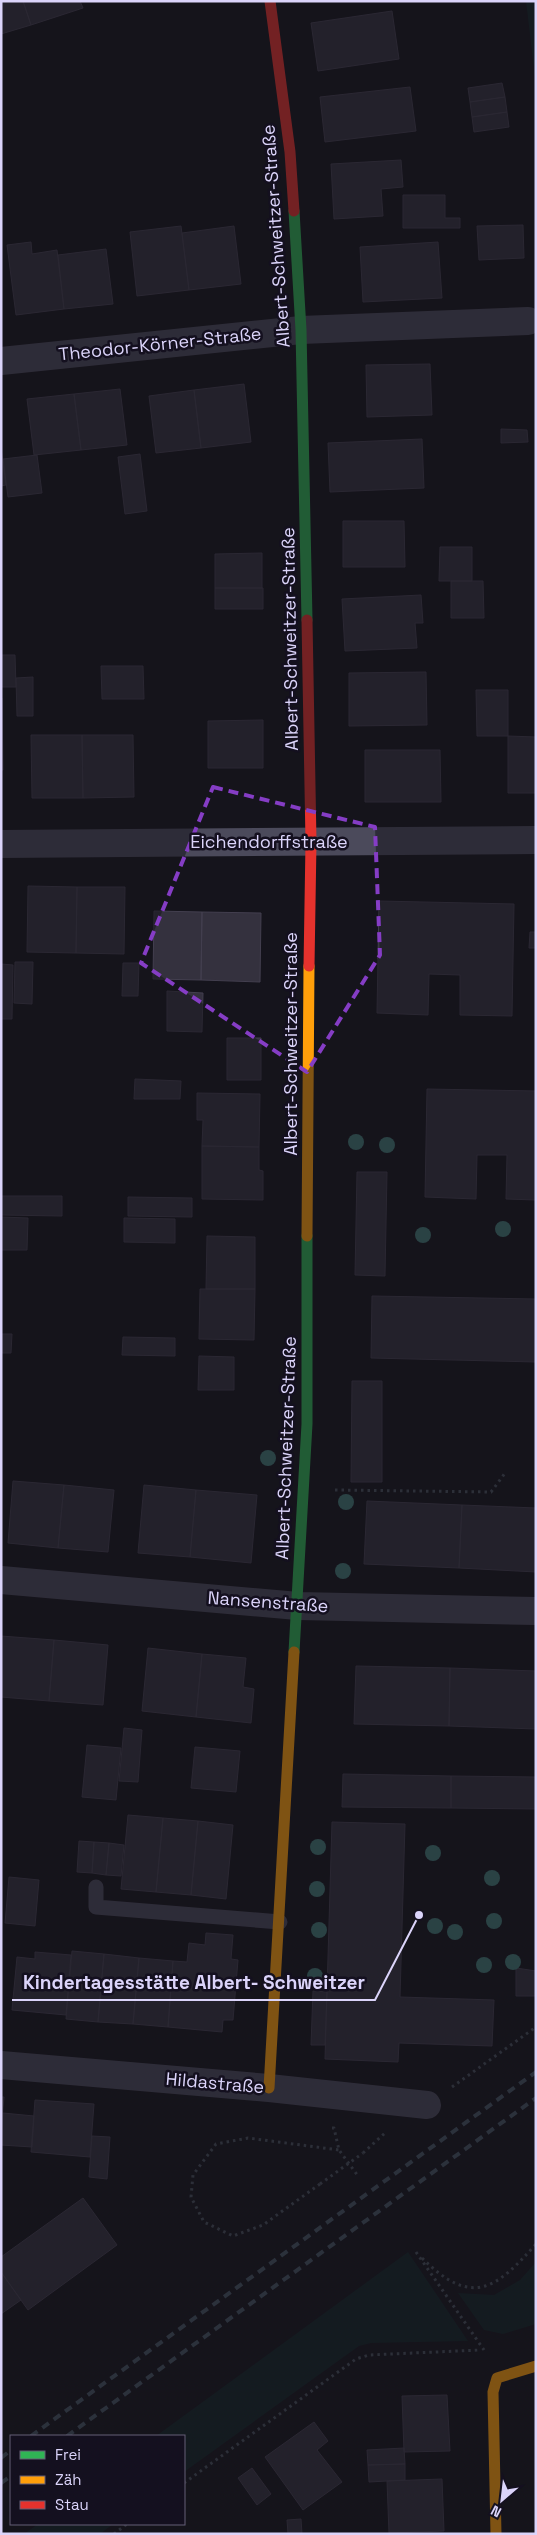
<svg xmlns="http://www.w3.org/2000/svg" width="537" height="2535" font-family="'Space Grotesk',sans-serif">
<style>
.green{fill:#132527}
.building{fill:#34313e;stroke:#433f4f}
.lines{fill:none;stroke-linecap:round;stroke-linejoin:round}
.path{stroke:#47505b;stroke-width:3;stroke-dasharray:2.5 4;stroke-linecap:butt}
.lane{stroke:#4b4a5b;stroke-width:15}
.street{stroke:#4b4a5b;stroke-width:28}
.fast{stroke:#30b455;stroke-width:11}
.slow{stroke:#ff9f0a;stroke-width:11}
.jam{stroke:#e5322d;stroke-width:11}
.rail{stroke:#465563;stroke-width:4;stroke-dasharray:8 6;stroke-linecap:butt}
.path-bridge{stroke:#47505b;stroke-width:3;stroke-dasharray:2.5 4;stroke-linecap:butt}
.tree{fill:#437b76}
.marked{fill:none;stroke:#853dc5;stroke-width:4;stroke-dasharray:10 6;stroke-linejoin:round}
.labels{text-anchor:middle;stroke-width:5;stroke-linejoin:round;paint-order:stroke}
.street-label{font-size:18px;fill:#dbd4fa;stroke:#14101f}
.leader{fill:none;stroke:#dbd4fa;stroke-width:2}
.callout-dot{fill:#dbd4fa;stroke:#14101f;stroke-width:2}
.callout-label{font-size:19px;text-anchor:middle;font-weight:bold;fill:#dbd4fa;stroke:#14101f;stroke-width:5;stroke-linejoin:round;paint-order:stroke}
</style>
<rect width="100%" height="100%" fill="#15141c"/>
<path class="green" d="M526,1H536V86Z
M408,2252L468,2341L371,2343L359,2346L184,2472V2436H156Z
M536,2262V2324L503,2334L484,2330L458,2293L494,2295L520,2280Z
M38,2524H113L100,2534H24Z"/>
<path class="building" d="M1,1H23L31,25L1,34Z
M23,1H80L83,8L31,25Z
M392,11L399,59L318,71L311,23Z
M502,83L505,97L470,102L468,88Z
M410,87L416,131L325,142L320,97Z
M505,97L507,112L472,117L470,102Z
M507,112L509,127L474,132L472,117Z
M401,160L403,187L381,189L383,216L334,219L331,164Z
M403,195H445V218H460V228H403Z
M523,225L524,258L479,260L477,226Z
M181,226L189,290L137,296L130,232Z
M234,226L241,284L189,290L182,233Z
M31,242L32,254L57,250L64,309L16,315L7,245Z
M438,242L442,298L363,302L360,247Z
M106,249L113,304L64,309L58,255Z
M430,364L432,415L367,417L366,365Z
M244,384L251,442L201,448L194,390Z
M120,389L127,445L81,450L74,394Z
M194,390L201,448L156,453L149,396Z
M74,394L81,450L34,455L27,399Z
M501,429L527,430L528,442L501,443Z
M422,439L424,488L330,492L328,443Z
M1,448L6,485L1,486Z
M140,454L147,511L125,514L118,457Z
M37,455L42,493L8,497L3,459Z
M343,521H404L405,567H343Z
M440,547H472V581H439Z
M262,553V588H215V554Z
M451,581H483L484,618H451Z
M215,588H263V609H215Z
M421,595L423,623H415L417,648L345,651L342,599Z
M1,655H15L16,687H1Z
M101,666H143L144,699H102Z
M426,672L427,725L349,726V673Z
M33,677V716H17L16,678Z
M476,690H508V736H477Z
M1,698H2L3,770H1Z
M263,720V768H208V721Z
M31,735H82L83,798H32Z
M82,735H133L134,797L83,798Z
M508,736L536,737V793H508Z
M365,750H440L441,802H365Z
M28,886L77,887L76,953L27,952Z
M77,887H125L124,954L76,953Z
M379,901L514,904L512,1016L460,1015V975L429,974L428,1015L377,1013Z
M154,911L202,912L201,980L153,979Z
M202,912L261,913L260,982L201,980Z
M530,932H536V948H529Z
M15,962H33L32,1004L14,1003Z
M123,963H139L138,996H122Z
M1,964L13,965L12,1019H1Z
M167,991L203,993L202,1032L167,1031Z
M227,1038H261V1080H227Z
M135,1079L181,1081L180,1099H134Z
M427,1089L536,1091V1200L506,1199L507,1155H477L476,1199L425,1197Z
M197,1093L260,1094L259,1147L202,1146L203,1120H197Z
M202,1146L259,1147V1170L263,1171V1200L202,1199Z
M357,1172H387L385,1276L355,1275Z
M1,1196H62V1216L1,1215Z
M128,1197L192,1198V1217L128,1216Z
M1,1217L28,1218L27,1250H1Z
M124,1218L175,1219V1243L124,1242Z
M207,1236L255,1237V1289H206Z
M200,1289H255L254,1340L199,1339Z
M372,1296L536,1299V1362L371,1358Z
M1,1334H12L11,1353H1Z
M123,1337L175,1338V1356L122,1355Z
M199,1356L234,1357V1390H198Z
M352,1381H382V1482H351Z
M13,1481L64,1485L58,1548L8,1543Z
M64,1485L114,1490L108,1552L58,1548Z
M144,1485L196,1490L190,1557L138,1553Z
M196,1490L257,1495L251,1563L190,1557Z
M367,1501L462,1505L459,1568L364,1564Z
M462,1505L536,1508V1572L459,1568Z
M1,1636L54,1640L49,1701L1,1697Z
M54,1640L108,1645L103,1705L49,1701Z
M148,1648L202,1654L196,1717L142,1711Z
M202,1654L246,1658L243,1687L254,1689L251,1723L196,1717Z
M356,1666L450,1668L449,1726L354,1724Z
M450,1668L536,1671V1729L449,1726Z
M124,1728L142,1730L138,1782L119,1781Z
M87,1745L121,1748L116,1800L82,1797Z
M195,1747L240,1751L236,1792L191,1788Z
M343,1774L451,1776V1808L342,1807Z
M451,1776L536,1777V1809L451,1808Z
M128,1815L163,1818L156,1892L121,1889Z
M163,1818L198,1821L191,1895L156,1892Z
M198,1821L233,1825L226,1899L191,1895Z
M332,1822L405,1824L400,1997L494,2000L492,2046L399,2043L398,2062L325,2059Z
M79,1841L94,1842L92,1873L77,1872Z
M94,1842L109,1843L106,1875L92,1873Z
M109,1843L124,1845L121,1876L106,1875Z
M9,1877L39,1880L35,1926L5,1923Z
M206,1933L233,1935L231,1959L238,1960L233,2020H223L222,2032L168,2027L173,1961L187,1962L189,1943L205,1945Z
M72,1951L104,1954L98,2022L66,2019Z
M35,1952L71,1955L66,2015L12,2010L17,1957L35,1959Z
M104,1954L139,1958L133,2024L98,2022Z
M139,1958L173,1961L168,2027L133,2024Z
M516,1968L536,1971V1996H516Z
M313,1991L327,1992L325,2045H311Z
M1,2097H4L1,2130Z
M35,2100L94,2104L90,2157L31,2152Z
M3,2113L34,2116L32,2147L1,2145Z
M92,2136L110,2137L107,2179L89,2177Z
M83,2198L117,2245L28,2310L1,2272V2257Z
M1,2272L21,2300L1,2314Z
M447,2395L450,2451L404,2452L402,2396Z
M314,2422L328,2441L317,2450L342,2482L303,2510L265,2457Z
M404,2448L405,2464L368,2465L367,2450Z
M405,2464V2480L369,2482L368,2465Z
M252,2468L271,2494L257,2505L238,2478Z
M442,2479L444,2531L389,2533L387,2481Z
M301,2519L302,2534H288L287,2520Z"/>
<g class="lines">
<path class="path" d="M335,1490L491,1492L505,1473
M452,2087L536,2027
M332,2128H334L339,2150L358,2176
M363,2153L385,2133
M320,2184L263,2225L233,2236L204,2222L191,2197L193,2175L216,2144L248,2138L339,2150
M416,2252L484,2350
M422,2258C472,2308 496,2289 536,2244
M184,2483L356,2359L369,2355L480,2350
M114,2534L127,2524"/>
<path class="lane" d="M96,1887V1907L280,1922"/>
<path class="street" d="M1,361L301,330L528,321
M1,844L536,840
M1,1580L298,1606L536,1611
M1,2065L269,2088L427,2105"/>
<path class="fast" d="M294,211L301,330L307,620
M294,1652L307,1424V1236"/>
<path class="slow" d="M307,1236L309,966
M269,2088L294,1652
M496,2534L493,2392L497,2378L536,2366"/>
<path class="jam" d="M270,1L290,152L294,211
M307,620L311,842L309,966"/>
<path class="rail" d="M31,2436L536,2072
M67,2436L536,2098
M1,2458L11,2450
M1,2483L11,2476"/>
<path class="path-bridge" d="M320,2184L363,2153"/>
</g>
<g class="tree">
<circle cx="356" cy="1142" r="8"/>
<circle cx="387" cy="1145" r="8"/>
<circle cx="503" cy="1229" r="8"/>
<circle cx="423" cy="1235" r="8"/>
<circle cx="268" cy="1458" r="8"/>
<circle cx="346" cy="1502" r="8"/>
<circle cx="343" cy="1571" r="8"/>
<circle cx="318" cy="1847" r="8"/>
<circle cx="433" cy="1853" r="8"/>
<circle cx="492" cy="1878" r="8"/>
<circle cx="317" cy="1889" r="8"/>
<circle cx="494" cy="1921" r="8"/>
<circle cx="435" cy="1926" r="8"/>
<circle cx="319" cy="1930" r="8"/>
<circle cx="455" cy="1932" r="8"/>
<circle cx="513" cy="1962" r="8"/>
<circle cx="484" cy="1965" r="8"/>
<circle cx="315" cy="1976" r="8"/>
</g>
<path d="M0 0H537V2535H0ZM213,787L375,827L380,955L307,1072L141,963Z" fill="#15141c" fill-opacity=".55" fill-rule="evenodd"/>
<path class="marked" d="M213,787L375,827L380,955L307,1072L141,963Z"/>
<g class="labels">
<g class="street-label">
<text transform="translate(276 236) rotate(-94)" y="6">Albert-Schweitzer-Straße</text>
<text transform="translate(160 344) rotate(-6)" y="6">Theodor-Körner-Straße</text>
<text transform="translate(290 639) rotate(-91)" y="6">Albert-Schweitzer-Straße</text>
<text x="269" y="848">Eichendorffstraße</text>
<text transform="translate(291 1044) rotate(-90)" y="6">Albert-Schweitzer-Straße</text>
<text transform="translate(286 1448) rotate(-88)" y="6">Albert-Schweitzer-Straße</text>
<text transform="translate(268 1602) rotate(4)" y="6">Nansenstraße</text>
<text transform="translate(215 2083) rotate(5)" y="6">Hildastraße</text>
</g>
</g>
<path class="leader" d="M419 1915L375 2000H12"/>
<circle class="callout-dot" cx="419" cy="1915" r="5"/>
<g class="callout-label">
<text x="194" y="1989">Kindertagesstätte Albert- Schweitzer</text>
</g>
<rect width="537" height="2535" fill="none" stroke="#dbd4fa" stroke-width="5"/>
<rect x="10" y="2435" width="175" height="90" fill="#14101f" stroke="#645e77"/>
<rect x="20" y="2451" width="25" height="8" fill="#30b455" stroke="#645e77"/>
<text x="55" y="2460" font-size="15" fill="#dbd4fa">Frei</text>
<rect x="20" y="2476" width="25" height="8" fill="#ff9f0a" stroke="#645e77"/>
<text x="55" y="2485" font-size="15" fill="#dbd4fa">Zäh</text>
<rect x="20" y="2501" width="25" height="8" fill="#e5322d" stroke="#645e77"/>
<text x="55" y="2510" font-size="15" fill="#dbd4fa">Stau</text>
<g transform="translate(502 2500) rotate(208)" stroke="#14101f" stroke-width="4" paint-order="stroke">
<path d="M0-4L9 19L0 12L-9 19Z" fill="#dbd4fa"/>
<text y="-8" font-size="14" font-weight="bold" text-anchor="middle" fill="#dbd4fa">N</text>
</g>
</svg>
